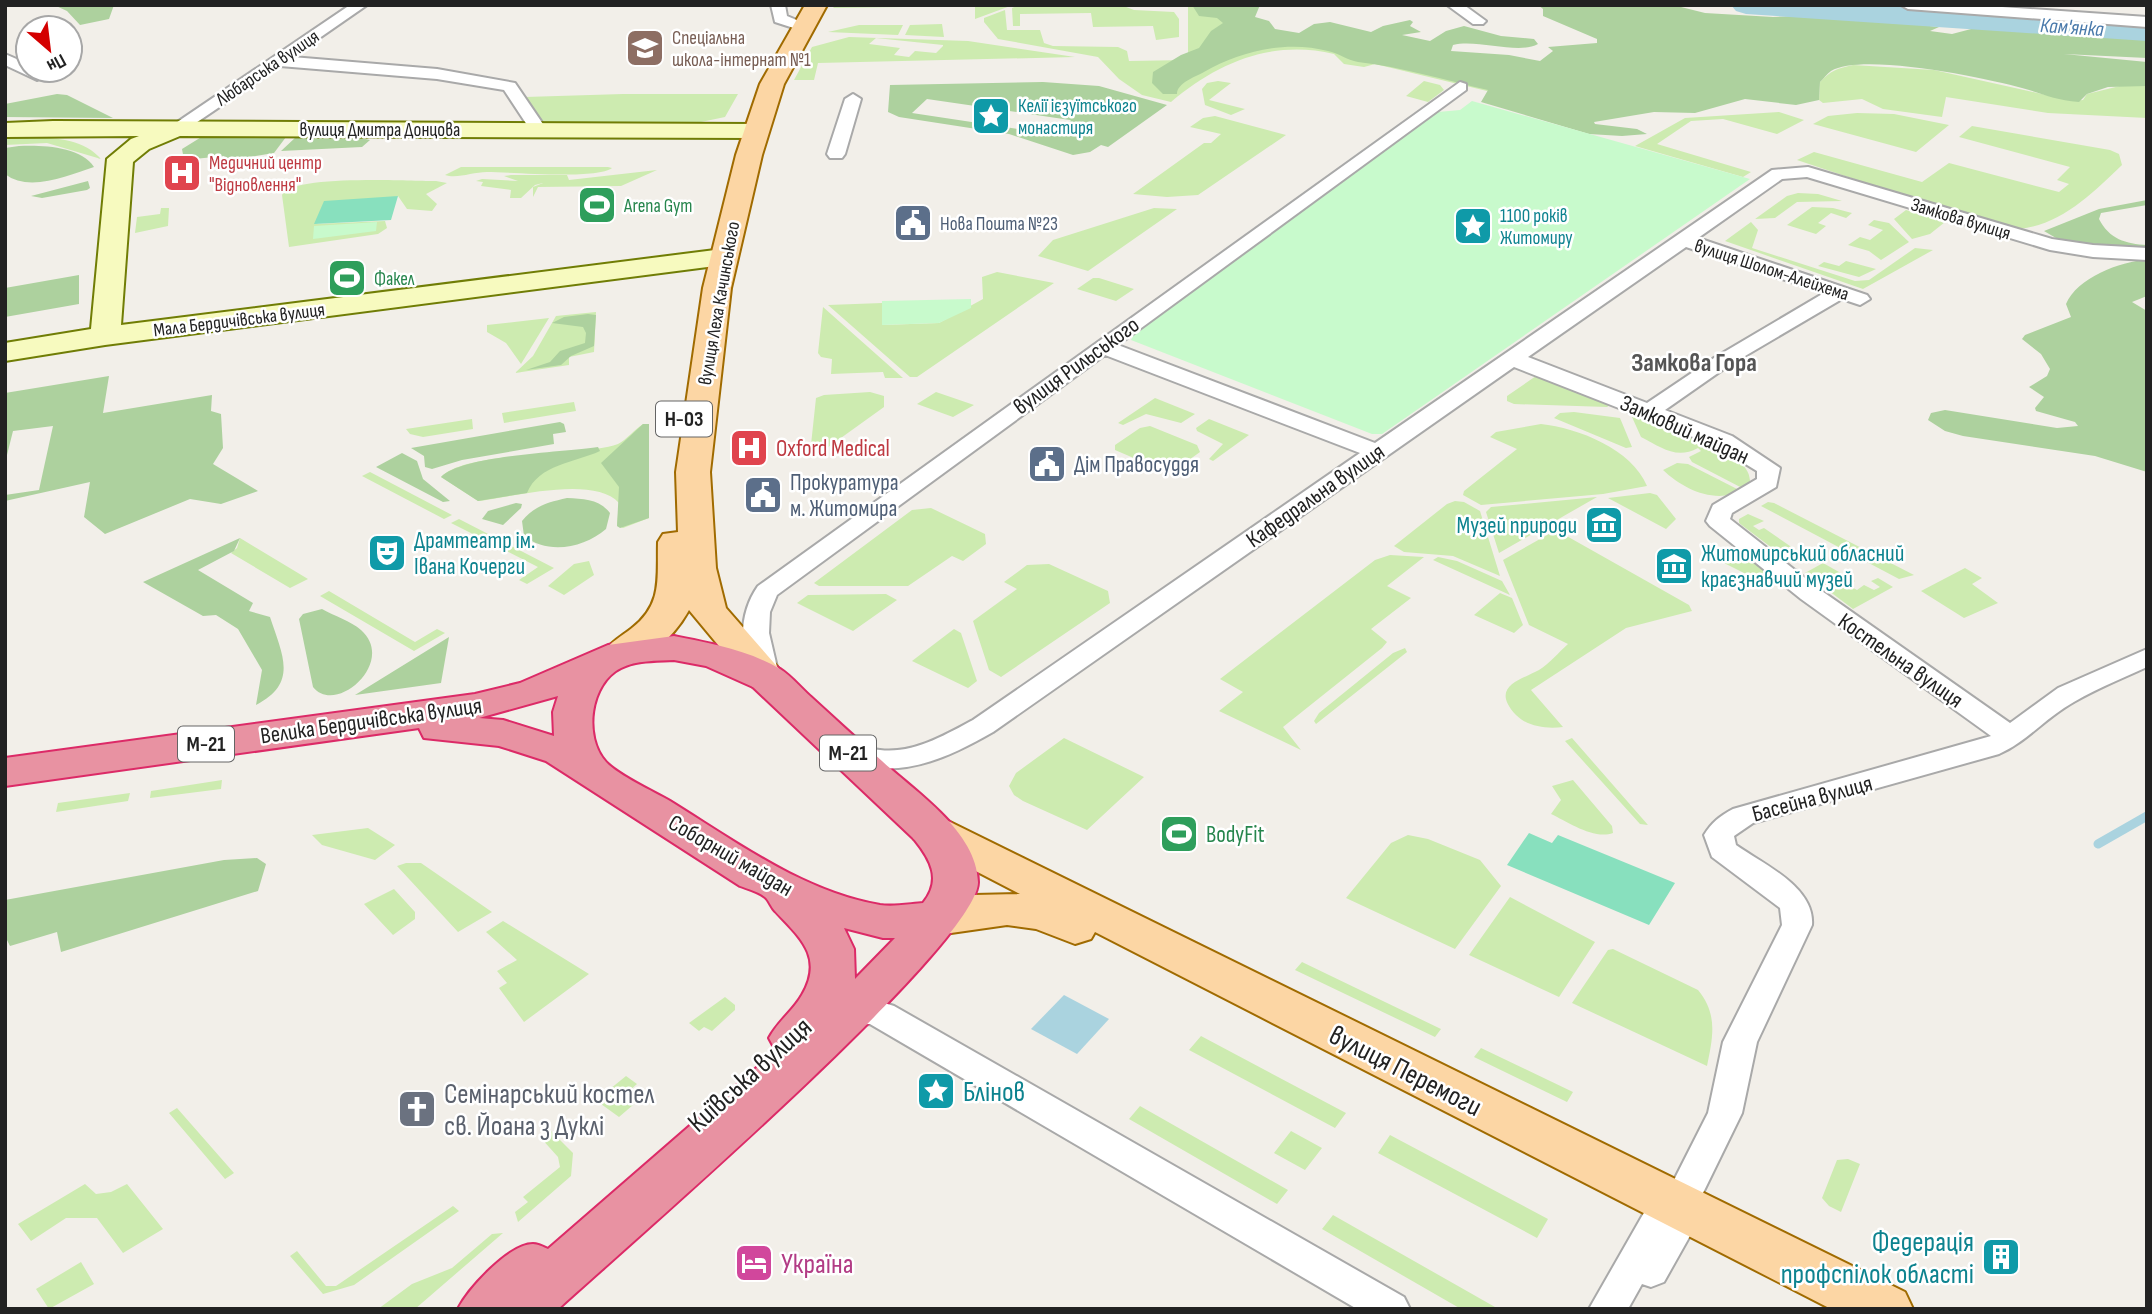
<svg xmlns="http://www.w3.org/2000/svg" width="2152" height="1314" font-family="'Sofia Sans Condensed',sans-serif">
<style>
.grass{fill:#cdebb0;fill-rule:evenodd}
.forest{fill:#add19e;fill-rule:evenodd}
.park{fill:#c8facc}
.pitch{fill:#88e0be}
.water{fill:#aad3df}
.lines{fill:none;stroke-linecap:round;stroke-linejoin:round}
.stream{stroke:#aad3df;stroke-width:9}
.river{fill:#aad3df;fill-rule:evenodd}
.street-casing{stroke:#a9a9a9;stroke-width:4}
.secondary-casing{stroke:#707d05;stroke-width:4}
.primary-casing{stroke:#a06b00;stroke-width:4}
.highway-casing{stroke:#dc2a67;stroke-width:4}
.street{fill:#fff;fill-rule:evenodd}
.secondary{fill:#f7fabf;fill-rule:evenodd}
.primary{fill:#fcd6a4;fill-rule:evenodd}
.highway{fill:#e892a2;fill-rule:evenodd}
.labels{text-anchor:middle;stroke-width:5;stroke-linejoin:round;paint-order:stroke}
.far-education-label{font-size:19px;fill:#785e54;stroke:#fff;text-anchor:start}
.far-street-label{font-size:19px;fill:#222;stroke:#fff}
.far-culture-label{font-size:19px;fill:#0d838f;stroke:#fff;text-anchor:start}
.far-health-label{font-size:19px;fill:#be3a42;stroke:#fff;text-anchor:start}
.far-leisure-label{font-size:19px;fill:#27864d;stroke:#fff;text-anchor:start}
.far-service-label{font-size:19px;fill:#4e5e75;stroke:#fff;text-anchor:start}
.far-water-label{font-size:21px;font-style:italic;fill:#4a7aab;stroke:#fff}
.shield{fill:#fff;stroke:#646464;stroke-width:2}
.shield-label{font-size:21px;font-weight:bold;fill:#222}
.street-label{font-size:23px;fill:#222;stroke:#fff}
.health-label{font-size:23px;fill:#be3a42;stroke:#fff;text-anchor:start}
.service-label{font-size:23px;fill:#4e5e75;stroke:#fff;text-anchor:start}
.culture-label{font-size:23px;fill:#0d838f;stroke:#fff;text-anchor:start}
.leisure-label{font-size:23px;fill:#27864d;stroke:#fff;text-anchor:start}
.quarter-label{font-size:26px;font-weight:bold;fill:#555;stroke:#fff}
.near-street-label{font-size:28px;fill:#222;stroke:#fff}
.near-culture-label{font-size:28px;fill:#0d838f;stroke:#fff;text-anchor:start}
.near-worship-label{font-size:28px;fill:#5b616d;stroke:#fff;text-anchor:start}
.near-hotel-label{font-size:28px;fill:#b23c85;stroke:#fff;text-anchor:start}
</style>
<rect width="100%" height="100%" fill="#f2efe9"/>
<path class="grass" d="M835,5H1013L975,19V6L833,8Z
M1019,5H1121L1134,10L1174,12L1179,19V37L1156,40L1153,26L1093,27L1091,13L1020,14V26H1013L1012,8Z
M1188,5H1252L1242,32L1274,33L1518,92L1487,91L1375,64L1364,67L1344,64L1334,54C1272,39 1217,63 1171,102L1142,95L1119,79L1098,57L998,39L984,22V18L1005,10L1007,30H1040L1044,43L1053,46L1118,47L1127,51L1129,61L1188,60Z
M1757,5H1928L2116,24L1929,17L1839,6Z
M942,24L944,37L905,35L910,25Z
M859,25H903L898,35L828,32Z
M849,37L968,41L1075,57L818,63L814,80H794L812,47ZM876,38L943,45V46L936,53L915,51L909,57L894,55L900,48L869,44Z
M1853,65L1934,70L2073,101L2083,100L2087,94L2124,85L2147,86V118L2048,113L1946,97L1942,117L1883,109L1862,99L1823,103L1819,100L1820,82C1830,71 1838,68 1853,65Z
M1218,81L1231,83L1209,100L1245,109L1231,115L1205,105L1202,89L1207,83Z
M1424,81L1440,85L1444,90L1428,102L1406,96Z
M623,94H738L725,117L701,122L549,123L541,121L525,97Z
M1779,112L1804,120L1777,134L1723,119L1691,121L1657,144L1751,172L1743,177L1635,146L1685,118Z
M1857,113L1894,114L1949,125L1916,152L1813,124L1828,116Z
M1215,116L1286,135L1198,195L1167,197L1133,194L1204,143H1211L1221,134L1190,127L1203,118Z
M1972,126L2110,150L2119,154L2122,165C2093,193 2062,224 2020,229L1938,207L1797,160L1814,152L1922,182L1949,163L2059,192L2069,184L2057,180L2070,167L1959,137Z
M35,137C58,138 85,140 101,159L47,143L5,145V139Z
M461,167H608L612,168C596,180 512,172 487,172C473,172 457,179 445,175Z
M657,170L621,186L538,187L533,197V187L543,183L535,185L521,198H510L511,190L481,186L483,182L476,181L482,179L518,181L504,176L511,175H567L569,180Z
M436,181L447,183L426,194L437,204L432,211L407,209L398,196L315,224L385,221L387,228L378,234L289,247L282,195C291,174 411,181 436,181Z
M1798,193L1818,194L1842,201L1797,202L1775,218L1755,219L1787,196Z
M1812,207L1833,208L1852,213L1846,218L1831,213L1818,223L1826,226L1816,234L1787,225Z
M161,208H169L168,226L135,233L137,217L160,214Z
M1154,208L1177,209L1088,271L1038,256L1053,240Z
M1906,210L1945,222L1930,234L1912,239L1894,219Z
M1874,220L1889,223L1909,242L1881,260L1869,251L1848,245L1860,237L1870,240L1883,230L1868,225Z
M1751,222L1758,230L1752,248L1855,281L1869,280L1915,248L1933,250L1863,289L1725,241Z
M1846,261L1876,269L1859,277L1818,266L1824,262L1839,266Z
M997,272L1054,283L917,377H910L828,305L882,303V325L939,323L983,299L982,277Z
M1093,278H1099L1134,289L1116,301L1077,289Z
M823,307L903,378H885L883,372L831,374L832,359L821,357L818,353Z
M596,312L594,352L569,357V365L515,373L533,356L556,316Z
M549,318L521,364L506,343L487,332V325Z
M1536,376L1610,405L1607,407L1514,404L1507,401V396Z
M870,392L884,396V407L820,453L810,454L816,398L824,395Z
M936,392L974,405L953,417L917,404Z
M1155,398L1195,414L1181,423L1146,414L1123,425L1118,423Z
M574,402L576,411L504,423L502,413Z
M1574,412L1620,418L1632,447L1626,448L1554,418L1560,413Z
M1637,415C1663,425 1751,449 1750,481L1744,489L1692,462L1689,457L1701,451L1698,448C1676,460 1661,447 1641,437L1632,417Z
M472,419L473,429L423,437L410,434L406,429Z
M1209,419L1249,435L1213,461L1209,459L1223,444L1197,431L1196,428Z
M643,424H649V518L623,528L617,526L619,503C594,475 513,497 478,501L441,477C467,450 579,458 618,444C626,440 635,429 643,424Z
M1541,424C1578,428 1632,449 1647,486L1603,494L1481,505L1463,495L1464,491L1517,449L1490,437L1496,432Z
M1150,426L1197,445L1200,452L1175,470L1164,471L1115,450V445L1140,428Z
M1677,463L1688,464L1741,491C1714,504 1683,489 1663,470Z
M370,472L452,515L444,519L362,476Z
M1650,493L1657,495L1676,519L1666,529L1608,498Z
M1597,497L1499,553L1486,512L1491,507Z
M1455,501L1464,502L1480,511L1500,576L1453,556L1404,552L1394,546L1447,504Z
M1768,502L1774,503L1914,575L1899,579L1761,506Z
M931,508L985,534L986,544L963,561L952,556L908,586H819L814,583L912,510Z
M1748,514L1764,521L1753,526L1759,530L1764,528L1806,557L1792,563L1739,523V519Z
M459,519L554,568L527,584L519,580L538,567L451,523Z
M1556,530L1689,605L1692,611L1626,628L1531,690L1563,727C1547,729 1528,727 1516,715C1489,686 1521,680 1539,670C1549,664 1559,652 1568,644L1529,625L1503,560Z
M240,538L308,579L290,588L231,553L237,548Z
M1737,547L1762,568L1768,585L1710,556L1713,550L1722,554Z
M1390,555L1424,557L1387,586L1411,598L1371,629L1387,642L1382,648L1283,727L1301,750L1219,711L1243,692L1220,679L1375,560Z
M1438,557L1457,561L1502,581L1510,595L1433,560Z
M589,561L594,575L564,595L548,586L574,564Z
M1823,563L1855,581L1848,585L1857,590L1864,585L1874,590L1880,587L1871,581L1878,578L1893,587L1853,609L1805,573Z
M1049,564L1108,591L1110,603L1001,677L989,670L973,621L1017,589L1004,582L1027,565Z
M1965,568L1982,578L1972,584L1998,603L1964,618L1921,591Z
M329,591L415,642L437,629L445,633L414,651L320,596Z
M1500,593L1512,598L1523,625L1514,633L1474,615Z
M886,594L897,600L853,631L797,603L808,595Z
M954,629L961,633L977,681L968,688L912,661Z
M1405,648L1407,652L1316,724L1314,721L1319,713L1393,653Z
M1064,738L1144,777L1087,830L1023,801L1014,795L1009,786L1016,773Z
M1572,738L1648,825L1640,824L1565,741Z
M222,780L221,789L150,798L151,791Z
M1573,780L1612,826L1613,833C1594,840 1568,822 1551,814L1561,800L1552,786Z
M130,793L128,801L56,812L58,803Z
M368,828L395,845L375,860L322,845L312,835Z
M1408,835L1428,839L1480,860L1501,886L1455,949L1346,898L1391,843Z
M406,863H421L492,912L458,932L397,866Z
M394,889L415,912V919L393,935L364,904Z
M1510,897L1595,942L1559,997L1469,955Z
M503,921L589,974L524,1022L499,988L507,983L497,971L517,960L486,932Z
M1613,949L1698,990C1718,1014 1713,1037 1707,1066L1572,1003L1608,950Z
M1302,962L1441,1029L1435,1037L1295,970Z
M725,997L735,1005V1010L712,1031L704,1027L699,1031L689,1023Z
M1201,1036L1346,1113L1335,1128L1189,1050Z
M1481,1048L1573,1092L1567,1102L1474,1057Z
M626,1076L637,1084L629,1091L640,1099L619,1117L601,1104L614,1093L610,1089Z
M1140,1106L1288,1190L1277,1204L1129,1119Z
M177,1108L234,1173L225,1179L169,1113Z
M550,1130L573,1153L571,1176L518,1222L515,1212L528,1202L523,1197L560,1167L558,1157L540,1137Z
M1291,1131L1322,1148L1305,1170L1274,1153Z
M1390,1135L1548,1219L1537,1238L1378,1153Z
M1848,1159L1860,1164L1841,1212L1829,1206L1822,1198L1837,1160Z
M85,1184L96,1194L111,1192L127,1184L163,1229L123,1253L97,1218H66L31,1241L18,1224Z
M453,1206L459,1211L354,1285L323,1294L290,1256L297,1251L326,1286H336Z
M1333,1215L1495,1307L1461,1309L1322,1229Z
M503,1233L415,1309H378L412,1284L452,1268L492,1234Z
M81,1262L94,1284L49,1309L36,1289Z"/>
<path class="forest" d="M54,5H114L109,19L80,25L67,11Z
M1192,5H1260L1255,17L1269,21L1275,29L1299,33L1314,24L1330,22L1371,32L1383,26L1410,20L1413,22L1410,26L1421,32L1402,35L1430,41L1446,31L1464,26L1501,36L1534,39L1538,44C1519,55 1478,39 1453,45L1451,51L1509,55L1540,61L1553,51L1548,47L1597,43V39L1543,16V9L1538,5H1673L1705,13L1773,17L1827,15L1939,27L1930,31L1952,34L1975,28L2060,34L2081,28L2147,36V58L2064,54L2147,62V86L2108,87L2087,94L2079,102C2054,100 2044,94 2022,88C1986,78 1862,52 1831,71C1827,74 1823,79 1820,82L1819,100L1796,105L1745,99L1695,113L1654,112L1594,122L1595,124L1637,129L1647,134L1622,136L1589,134L1481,102L1488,90C1444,80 1402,67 1358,62C1347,60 1338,53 1328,51C1287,40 1240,51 1204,72C1195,77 1177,83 1177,94H1163L1152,83L1153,72L1181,55L1199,48L1211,31L1223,23L1217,18L1199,16Z
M1043,82L1099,86L1167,105L1108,147L1101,145L1090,152L1073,155L1009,134L899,117L888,112L890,85ZM927,99L1070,120L1071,121L1057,135L912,113Z
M57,94L67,95L113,118L5,117V104Z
M203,136L286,137L274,153L225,161L224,156L184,160L182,149Z
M296,137H356L370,140L362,147L281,151Z
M19,146C41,145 81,146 94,167C69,175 29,193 5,174V148Z
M88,181L90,188L87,190L42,198L31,196Z
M2147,200V205L2101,213L2099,219C2109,239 2126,244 2147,245V250L2061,241L2044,231L2099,209Z
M2147,260V296L2132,302L2147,311V472L2095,456L1963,436L1945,431L1928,420L1931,413L1945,410L2057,428L2078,426L2075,422L2036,411L2035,408L2044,397L2029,387L2047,376L2050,369L2041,354L2022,339L2025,335L2071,317L2066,304C2077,278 2120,261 2147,260Z
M79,275V304L5,317V288Z
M588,314L596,315L594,346L571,356L561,365L526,370L550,362L560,351L585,343L586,333L583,327L552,323L564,317Z
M109,376L103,413L212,395L211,411L221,414L223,448L213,464L258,491L221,504L190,499L105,534L84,517L90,482L5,501V495L39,490L53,426L13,431L5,463V393Z
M560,422L564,424L566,432L553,434L554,444L462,460L432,469L425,467L424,456L411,448Z
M643,424H649V518L620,528L617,526L619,487L601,463Z
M598,447L600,451C574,463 539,464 527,493L478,501L441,477C462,455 566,452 598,447Z
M402,453L417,461L423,479L450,501L443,502L376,467Z
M567,498C584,499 599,499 610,513L606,529C584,548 548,555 524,536L522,521C534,506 549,502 567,498Z
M516,503L522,504L521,508L503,525L482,519L488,511Z
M240,538L234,551L198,570L253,603L249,611L270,617C282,654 299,683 256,705L262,670L238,629L216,615L203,616L143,582Z
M322,609C334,616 351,621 361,630C397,662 336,716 313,687L299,619L303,614Z
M449,637L441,683L355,695Z
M257,858L266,864L258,891L61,952L57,932L10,946L5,936V900L224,860Z"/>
<path class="park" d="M1472,101L1750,179L1382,434H1372L1131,340L1134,333L1438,112L1460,110Z
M377,222L376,231L313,239L314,226Z
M971,299V308L939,323L882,325V301Z"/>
<path class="pitch" d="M398,196L391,220L314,224L324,201Z
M1529,833L1552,843L1558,835L1675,883L1649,925L1507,865Z"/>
<path class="water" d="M1064,995L1109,1019L1077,1054L1031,1029Z"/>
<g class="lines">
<path class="stream" d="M2098,844L2147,816"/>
<path class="river" d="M1731,5H1883L2147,23V41L1746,14L1736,11Z"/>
<defs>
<path id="street" d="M350,5H367L292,57L437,69L515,83L547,130L545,134H533L504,90L437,79L280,66L181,133H169L167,129Z
M771,5H785L787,16L811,26L803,31L775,22Z
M1447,5H1464L1486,21L1483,24H1473Z
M1901,5H1974L2147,17V27L1908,9Z
M5,54L28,64V70H39L45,75L37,80L5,65Z
M1460,82L1466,84V90L1118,345L1375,443L1772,170L1808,167L2052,239L2093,245L2147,248V260L2093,257L2050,250L1807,177L1782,179L1698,238L1867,295L1870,299L1860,305L1842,299L1728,366L1665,410L1732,436L1780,468L1776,487L1732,513L1730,519L1819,589L2010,723L2058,688L2147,649V667C2119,680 2090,691 2064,708C2041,723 2024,743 1999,754L1753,823L1734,836L1736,845C1763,864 1815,887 1812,925L1757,1042L1742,1113L1700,1199L1705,1209L1664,1282L1651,1287L1642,1284L1628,1309H1589L1657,1190L1671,1186L1708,1113L1723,1042L1782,925L1780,908L1712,857L1704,835C1712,822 1720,816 1733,809L1991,736L1801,599L1710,526L1706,521L1713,505L1757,479V471L1716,446L1514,367L993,732C953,755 908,777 861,765C850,762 839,758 833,749L837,743C854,738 864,749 880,750C913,754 945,735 973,720L1360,453L1105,355L777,595L770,612L769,633L779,676L775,682H757C737,653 739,613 758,586ZM1686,247L1824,293L1714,358L1647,403L1528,357Z
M853,94L861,99L845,154L842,158H830L827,154L845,99Z
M868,998L894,1006L1404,1297L1410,1309H1357L870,1024L851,1025L840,1022L835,1013L840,1004Z"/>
<path id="secondary" d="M53,121L756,124L765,126L768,131L765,136L756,138L180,136L149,149L133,162L121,325L723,249L733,251L737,257L733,263L723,265L105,345L5,361V343L91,329L107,159L131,139L139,136L5,137V123Z"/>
<path id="primary" d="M805,5H827L784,84L762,155L731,288L710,472L716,568L726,608L787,678L781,687L767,690L753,687L689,610C674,637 642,670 608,661L603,653C610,642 622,636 632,628C663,604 657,578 658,542L663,534L678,532L676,472L703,288L736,155L760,84Z
M929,814L944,819L1905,1292L1913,1309H1831L1095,932L1091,939L1075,944L1036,929L1007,925L937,935L921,931L914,919L921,907L974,895L1020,894L914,839L908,829L914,819Z"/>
<path id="highway" d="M674,636C710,643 748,650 780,669C791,676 801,688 811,697C835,719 858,740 882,761C915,792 977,831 978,882C979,944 621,1251 558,1309H458C468,1289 509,1244 533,1244C537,1244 544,1247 548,1249L776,1051L769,1038C778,1021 793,1011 802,995C825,956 798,936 775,911C771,907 769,900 765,897C759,892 748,889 740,886L546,761L499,746L424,738L419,728L5,786V758L475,694L520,683L608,645ZM674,660L706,666L753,687L914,839C931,860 942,880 923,903C909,904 894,907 880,905C803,892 735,841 670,801C653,791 619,776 606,762C583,737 590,683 621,668C636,660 657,661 674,660ZM558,696L553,712L554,736L503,720L479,718ZM844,928L883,938H895L855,979L854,949Z"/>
</defs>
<use href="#street" class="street-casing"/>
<use href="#secondary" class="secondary-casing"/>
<use href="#primary" class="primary-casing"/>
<use href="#highway" class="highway-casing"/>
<use href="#street" class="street"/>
<use href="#secondary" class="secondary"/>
<use href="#primary" class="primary"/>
<use href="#highway" class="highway"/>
</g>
<defs>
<symbol id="school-square" viewBox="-11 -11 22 22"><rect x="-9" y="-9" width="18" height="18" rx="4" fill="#8d6e63" stroke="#fff"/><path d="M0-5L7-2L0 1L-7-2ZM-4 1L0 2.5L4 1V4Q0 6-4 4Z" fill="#fff"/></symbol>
<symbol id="sight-square" viewBox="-11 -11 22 22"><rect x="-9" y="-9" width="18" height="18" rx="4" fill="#0f9aa8" stroke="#fff"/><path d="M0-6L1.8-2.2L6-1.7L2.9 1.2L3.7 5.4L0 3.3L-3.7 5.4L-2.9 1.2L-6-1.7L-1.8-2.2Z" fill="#fff"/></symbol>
<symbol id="hospital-square" viewBox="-11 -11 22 22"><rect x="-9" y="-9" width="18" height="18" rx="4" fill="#e0444e" stroke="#fff"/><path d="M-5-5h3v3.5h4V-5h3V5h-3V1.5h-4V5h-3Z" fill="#fff"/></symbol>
<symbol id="stadium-square" viewBox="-11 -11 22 22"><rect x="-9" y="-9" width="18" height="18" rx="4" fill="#2e9e5b" stroke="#fff"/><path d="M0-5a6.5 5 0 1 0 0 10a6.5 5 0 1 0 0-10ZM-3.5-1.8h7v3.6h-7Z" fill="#fff"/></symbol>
<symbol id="civic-square" viewBox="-11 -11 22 22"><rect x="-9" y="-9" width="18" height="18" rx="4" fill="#5c6f8a" stroke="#fff"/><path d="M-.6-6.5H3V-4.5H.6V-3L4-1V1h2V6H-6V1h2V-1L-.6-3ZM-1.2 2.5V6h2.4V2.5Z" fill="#fff"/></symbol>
<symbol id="museum-square" viewBox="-11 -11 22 22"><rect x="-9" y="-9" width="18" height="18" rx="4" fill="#0f9aa8" stroke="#fff"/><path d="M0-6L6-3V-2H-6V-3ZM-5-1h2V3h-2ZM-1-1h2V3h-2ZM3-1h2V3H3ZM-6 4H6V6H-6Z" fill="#fff"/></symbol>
<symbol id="theatre-square" viewBox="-11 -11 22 22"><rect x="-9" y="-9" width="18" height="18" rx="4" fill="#0f9aa8" stroke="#fff"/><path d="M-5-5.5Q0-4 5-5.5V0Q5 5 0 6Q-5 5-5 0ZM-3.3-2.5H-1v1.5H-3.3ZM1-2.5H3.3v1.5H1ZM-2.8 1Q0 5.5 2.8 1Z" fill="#fff"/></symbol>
<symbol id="church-square" viewBox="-11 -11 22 22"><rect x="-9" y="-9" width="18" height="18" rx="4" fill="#6b7280" stroke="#fff"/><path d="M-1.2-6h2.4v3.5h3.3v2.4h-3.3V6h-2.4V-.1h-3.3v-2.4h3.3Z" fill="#fff"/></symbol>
<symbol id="building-square" viewBox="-11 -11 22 22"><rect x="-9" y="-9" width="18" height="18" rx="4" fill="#0f9aa8" stroke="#fff"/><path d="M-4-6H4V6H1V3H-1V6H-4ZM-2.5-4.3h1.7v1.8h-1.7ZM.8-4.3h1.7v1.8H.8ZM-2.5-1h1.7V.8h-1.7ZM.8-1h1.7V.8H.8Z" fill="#fff"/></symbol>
<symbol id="hotel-square" viewBox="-11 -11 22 22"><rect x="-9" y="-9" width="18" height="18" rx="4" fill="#d1479c" stroke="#fff"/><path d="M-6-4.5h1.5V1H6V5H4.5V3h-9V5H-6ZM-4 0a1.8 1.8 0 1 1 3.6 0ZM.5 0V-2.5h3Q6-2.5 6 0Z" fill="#fff"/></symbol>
</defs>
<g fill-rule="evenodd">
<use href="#school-square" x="623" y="26" width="44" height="44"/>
<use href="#sight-square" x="969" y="94" width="44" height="44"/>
<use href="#hospital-square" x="160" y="151" width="44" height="44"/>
<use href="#stadium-square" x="575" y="183" width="44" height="44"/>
<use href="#civic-square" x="891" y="201" width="44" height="44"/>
<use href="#sight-square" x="1451" y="204" width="44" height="44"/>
<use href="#stadium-square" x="325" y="256" width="44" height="44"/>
<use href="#hospital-square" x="727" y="426" width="44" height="44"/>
<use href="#civic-square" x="1025" y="442" width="44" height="44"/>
<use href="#civic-square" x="741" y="473" width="44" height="44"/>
<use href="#museum-square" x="1582" y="503" width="44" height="44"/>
<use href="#theatre-square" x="365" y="531" width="44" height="44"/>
<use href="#museum-square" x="1652" y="544" width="44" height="44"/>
<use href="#stadium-square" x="1157" y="812" width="44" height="44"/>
<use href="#sight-square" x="914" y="1069" width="44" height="44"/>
<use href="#church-square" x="395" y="1087" width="44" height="44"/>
<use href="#building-square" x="1979" y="1235" width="44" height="44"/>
<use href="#hotel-square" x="732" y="1241" width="44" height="44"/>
</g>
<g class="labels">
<g class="far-education-label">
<text x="672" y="44">Спеціальна<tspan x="672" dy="22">школа-інтернат №1</tspan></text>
</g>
<g class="far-street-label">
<text transform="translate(267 67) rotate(-34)" y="7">Любарська вулиця</text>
<text x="380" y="136">вулиця Дмитра Донцова</text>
<text transform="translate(1961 218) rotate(17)" y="7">Замкова вулиця</text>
<text transform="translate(1772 269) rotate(18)" y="7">вулиця Шолом-Алейхема</text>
<text transform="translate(718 303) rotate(-80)" y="7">вулиця Леха Качинського</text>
<text transform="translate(239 319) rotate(-7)" y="7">Мала Бердичівська вулиця</text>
</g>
<g class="far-culture-label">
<text x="1018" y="112">Келії ієзуїтського<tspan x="1018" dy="22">монастиря</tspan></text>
<text x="1500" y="222">1100 років<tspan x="1500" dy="22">Житомиру</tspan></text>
</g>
<g class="far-health-label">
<text x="209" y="169">Медичний центр<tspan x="209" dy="22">"Відновлення"</tspan></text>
</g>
<g class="far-leisure-label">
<text x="624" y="212">Arena Gym</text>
<text x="374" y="285">Факел</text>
</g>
<g class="far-service-label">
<text x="940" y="230">Нова Пошта №23</text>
</g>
<g class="far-water-label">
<text transform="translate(2072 27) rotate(4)" y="7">Кам'янка</text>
</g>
<g class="shield">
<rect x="656" y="401.5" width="56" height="35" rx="5"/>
<rect x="178" y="726.5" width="56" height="35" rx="5"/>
<rect x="820" y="735.5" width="56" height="35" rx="5"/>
</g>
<g class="shield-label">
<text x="684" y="426">Н-03</text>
<text x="206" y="751">М-21</text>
<text x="848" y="760">М-21</text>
</g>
<g class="street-label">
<text transform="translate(1076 365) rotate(-36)" y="8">вулиця Рильського</text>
<text transform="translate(1685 429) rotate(24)" y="8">Замковий майдан</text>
<text transform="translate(1315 495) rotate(-35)" y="8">Кафедральна вулиця</text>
<text transform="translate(1901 660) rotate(35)" y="8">Костельна вулиця</text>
<text transform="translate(371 720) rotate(-8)" y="8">Велика Бердичівська вулиця</text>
<text transform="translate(1812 798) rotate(-15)" y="8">Басейна вулиця</text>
<text transform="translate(731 855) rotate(30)" y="8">Соборний майдан</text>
</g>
<g class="health-label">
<text x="776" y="456">Oxford Medical</text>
</g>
<g class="service-label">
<text x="1074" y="472">Дім Правосуддя</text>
<text x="790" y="490">Прокуратура<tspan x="790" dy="26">м. Житомира</tspan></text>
</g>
<g class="culture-label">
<text x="1577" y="533" text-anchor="end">Музей природи</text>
<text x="414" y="548">Драмтеатр ім.<tspan x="414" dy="26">Івана Кочерги</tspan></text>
<text x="1701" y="561">Житомирський обласний<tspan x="1701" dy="26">краєзнавчий музей</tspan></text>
</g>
<g class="leisure-label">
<text x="1206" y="842">BodyFit</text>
</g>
<g class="quarter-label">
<text x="1694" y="371">Замкова Гора</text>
</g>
<g class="near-street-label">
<text transform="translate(1406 1070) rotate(27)" y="10">вулиця Перемоги</text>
<text transform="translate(749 1074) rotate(-42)" y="10">Київська вулиця</text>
</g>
<g class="near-culture-label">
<text x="963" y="1101">Блінов</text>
<text x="1974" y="1251" text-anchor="end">Федерація<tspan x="1974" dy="32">профспілок області</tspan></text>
</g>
<g class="near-worship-label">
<text x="444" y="1103">Семінарський костел<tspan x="444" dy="32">св. Йоана з Дуклі</tspan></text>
</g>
<g class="near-hotel-label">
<text x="781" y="1273">Україна</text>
</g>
</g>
<rect width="2152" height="1314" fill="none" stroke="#222222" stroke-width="14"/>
<g transform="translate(49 49) rotate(152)"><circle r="33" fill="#ffffff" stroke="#a7a7a7" stroke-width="2"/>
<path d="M0-5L12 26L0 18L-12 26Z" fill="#d40000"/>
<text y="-10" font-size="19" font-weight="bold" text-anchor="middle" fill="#222222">Пн</text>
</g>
</svg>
